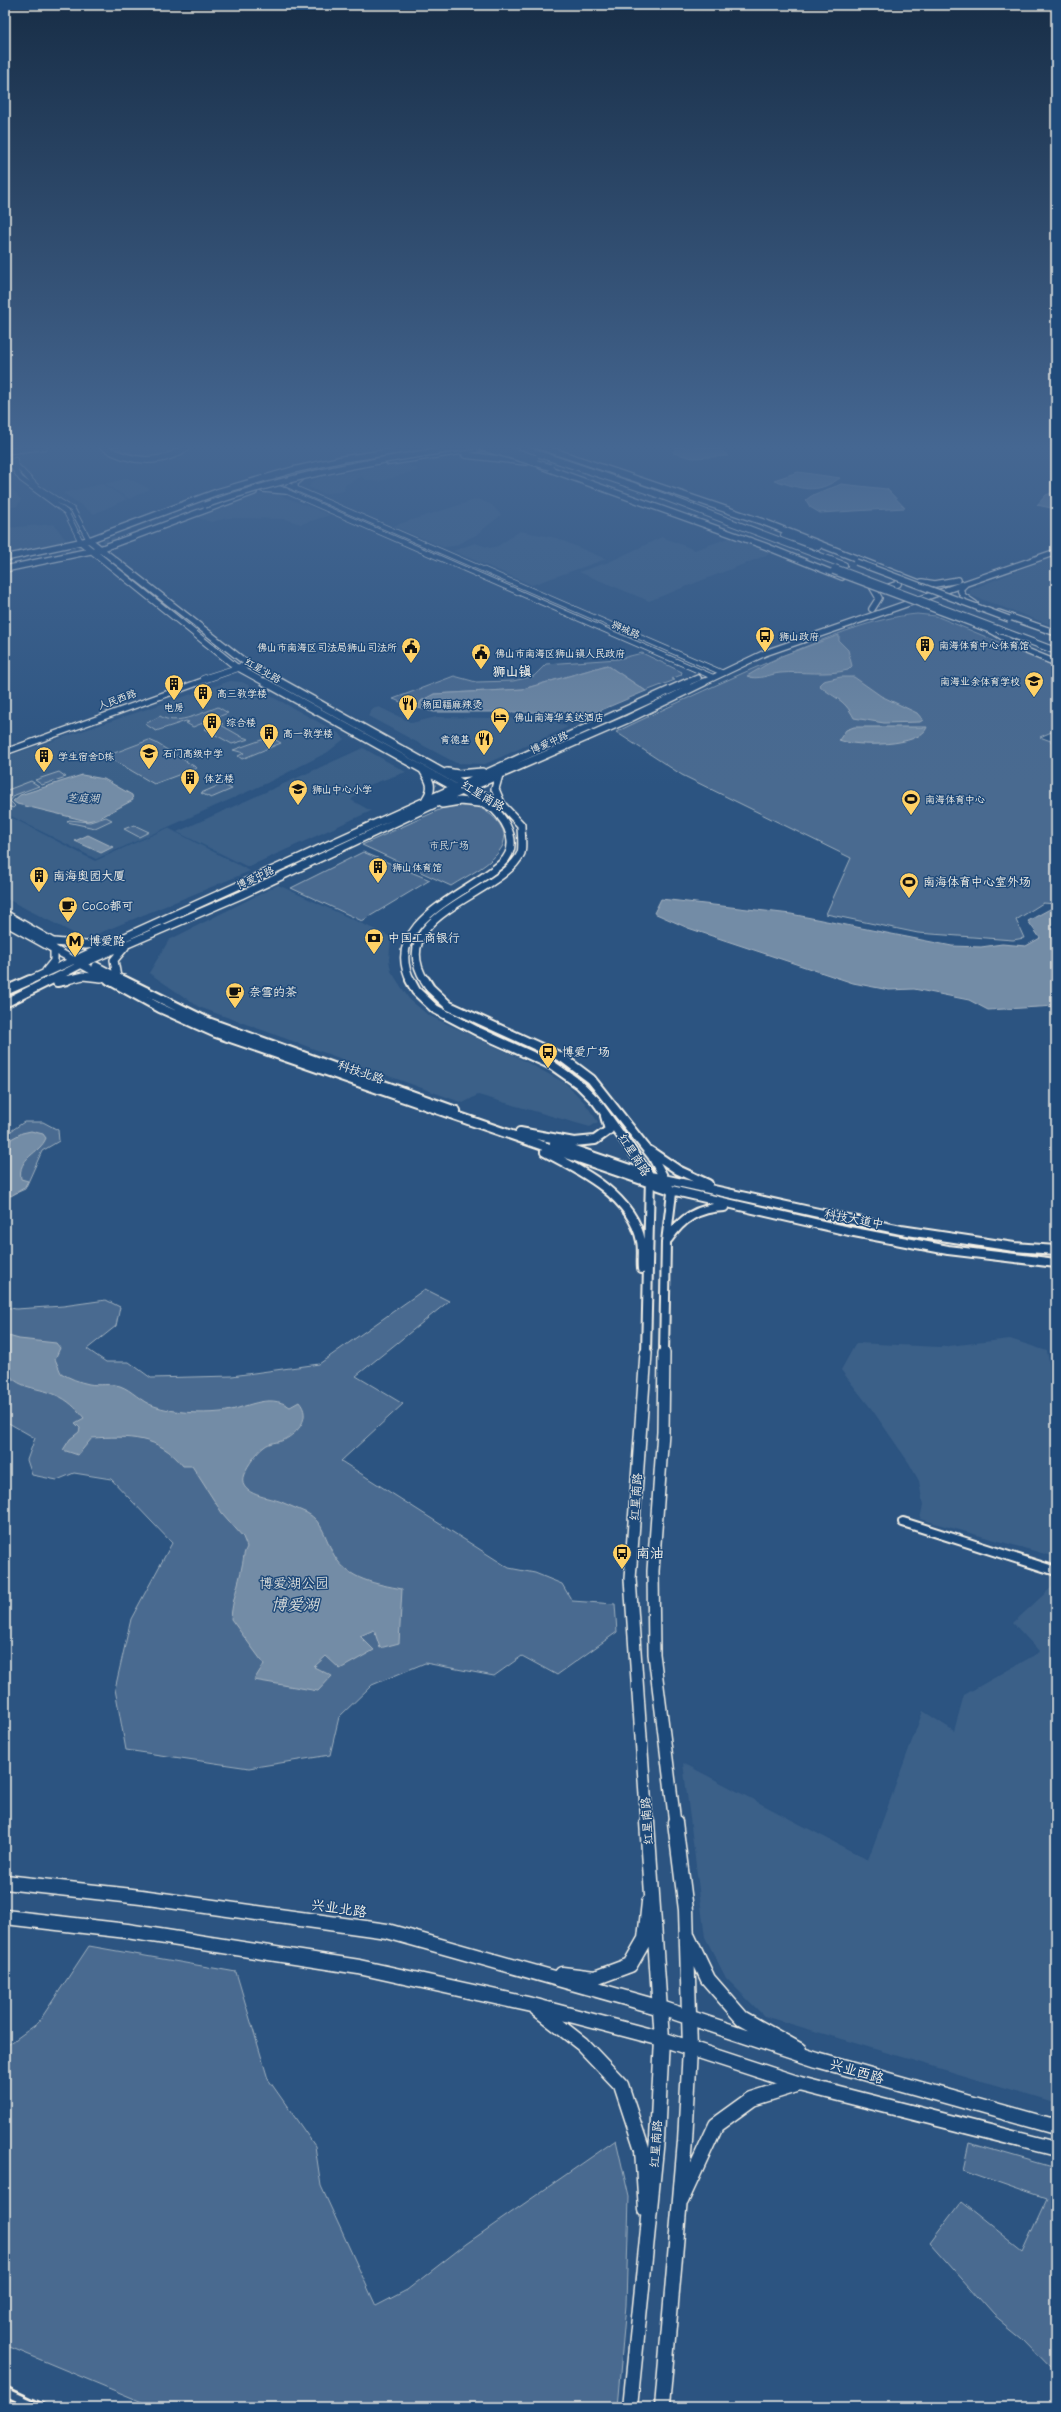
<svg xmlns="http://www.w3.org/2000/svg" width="1061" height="2412" font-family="'Comic Neue','LXGW WenKai TC',sans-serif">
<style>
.built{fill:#3b6088}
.green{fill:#496b90;stroke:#9eaebc}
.water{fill:#738ca6;stroke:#a7b4c0}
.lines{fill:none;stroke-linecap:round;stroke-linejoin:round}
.major-tunnel{stroke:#4a6c90;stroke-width:5.5;stroke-dasharray:5.5 3;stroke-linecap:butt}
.minor-far2-casing{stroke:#f4f1e8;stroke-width:6}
.minor-far1-casing{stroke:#f4f1e8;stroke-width:8}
.minor-casing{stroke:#f4f1e8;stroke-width:12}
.major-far4-casing{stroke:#f4f1e8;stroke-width:8}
.major-far3-casing{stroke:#f4f1e8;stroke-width:10}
.major-far2-casing{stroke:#f4f1e8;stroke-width:12}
.major-far1-casing{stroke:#f4f1e8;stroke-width:14}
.major-casing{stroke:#f4f1e8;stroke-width:17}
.highway-casing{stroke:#f4f1e8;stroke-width:8}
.minor-far2{stroke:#1f4a7a;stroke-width:4.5}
.minor-far1{stroke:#1f4a7a;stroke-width:5.5}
.minor{stroke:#1f4a7a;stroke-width:8}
.major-far4{stroke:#1f4a7a;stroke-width:5.5}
.major-far3{stroke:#1f4a7a;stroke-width:7}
.major-far2{stroke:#1f4a7a;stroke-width:8}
.major-far1{stroke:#1f4a7a;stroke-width:11}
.major{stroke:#1f4a7a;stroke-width:14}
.highway{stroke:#1f4a7a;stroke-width:6}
.rail{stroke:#f4f1e8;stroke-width:3}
.major-bridge-casing{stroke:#f4f1e8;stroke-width:8;stroke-linecap:butt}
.highway-bridge-casing{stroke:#f4f1e8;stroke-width:8;stroke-linecap:butt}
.major-bridge{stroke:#1f4a7a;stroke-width:5.5}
.highway-bridge{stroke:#1f4a7a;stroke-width:6}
.labels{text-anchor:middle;stroke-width:3;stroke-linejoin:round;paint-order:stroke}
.far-street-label{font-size:10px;fill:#f4f1e8;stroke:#1f4a7a}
.far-poi-label{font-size:10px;fill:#f4f1e8;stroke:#1f4a7a;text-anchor:start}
.far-park-label{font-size:10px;fill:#dadddb;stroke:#1f4a7a}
.far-water-label{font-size:11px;font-style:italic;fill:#dadddb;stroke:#1f4a7a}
.street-label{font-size:12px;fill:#f4f1e8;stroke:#1f4a7a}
.poi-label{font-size:12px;fill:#f4f1e8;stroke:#1f4a7a;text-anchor:start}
.far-district-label{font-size:13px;font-weight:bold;fill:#f4f1e8;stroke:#1f4a7a}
.near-poi-label{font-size:14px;fill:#f4f1e8;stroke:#1f4a7a;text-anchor:start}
.near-park-label{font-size:14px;fill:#dadddb;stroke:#1f4a7a}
.near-street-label{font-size:14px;fill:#f4f1e8;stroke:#1f4a7a}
.near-water-label{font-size:16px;font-style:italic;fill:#dadddb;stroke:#1f4a7a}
</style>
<rect width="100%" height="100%" fill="#2c5481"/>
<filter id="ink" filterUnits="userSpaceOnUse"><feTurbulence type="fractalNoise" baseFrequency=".025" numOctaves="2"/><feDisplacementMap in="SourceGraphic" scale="8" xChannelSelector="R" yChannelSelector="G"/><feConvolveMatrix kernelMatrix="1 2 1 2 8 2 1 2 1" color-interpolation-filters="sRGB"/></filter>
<g filter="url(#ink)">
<path class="built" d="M403,462L419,470L377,482L364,479L362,476L345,485L344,491L323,494L309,487L311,482L323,476L358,471L360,473L359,470Z
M128,478L150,489L129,499L105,484Z
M5,480L21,500L17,506L5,509Z
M102,484L127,499L94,514L63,493Z
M266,493L277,494L330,515L301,524L285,519L228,518L211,522L196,517L248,495Z
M478,499L492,505L501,515L476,535L454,546L443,547L393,526Z
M54,524L68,543L39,550L5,553V528Z
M520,531L556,538L606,559L532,585L453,551L475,543L490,548L498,546Z
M662,537L695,550L731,537L772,553L649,601L579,572L609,562Z
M1056,555V627L970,595V590Z
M230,681L242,682L282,702L340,734L344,739L328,752L267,783L96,859L5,813V757Z
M379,707L412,723L436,717L547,719L568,727L485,764L456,763L368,716L372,709Z
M363,748L406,772L369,785L351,800L371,811L248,867L177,832Z
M5,814L95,861L168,828L250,871L85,939L5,898Z
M278,885L391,937L389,960L391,971L409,999L428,1015L517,1057L565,1083L584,1102L598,1122L590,1127L478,1095L463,1103L199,1007L149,973L169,940Z
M1010,1339L1047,1351L1056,1404V1557L920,1519L923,1505L919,1481L909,1463L873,1411L841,1370L856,1343L940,1347Z
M1052,1587H1056V2103L764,2016L726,1978L705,1937L683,1763L868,1860L923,1711L954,1731L964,1695L1040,1652L1013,1623Z"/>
<path class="green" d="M114,446H178C164,464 130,456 114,446Z
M917,614L936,616L1056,666V730L1040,737L1056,743V904L1043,903L1016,920L1024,938L1013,940L918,933L826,914L851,858L682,775L616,732C674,704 732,677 792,652C832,636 873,618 917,614Z
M642,653L682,672L681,675L671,679L675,680L646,691L607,665L523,689L434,694L421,701L418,708H416L393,699L454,676L476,682L513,681L534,676L546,664L618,659Z
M218,707L228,713L193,727L186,723L189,722L186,721L156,731L145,724L160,716C175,726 199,714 218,707Z
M219,722L223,724L221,725L242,737L249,739L232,744L205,729Z
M270,737L281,743L242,759L238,756L244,753L233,750Z
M149,740L156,743L197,768L154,784L110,758L109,755Z
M59,772L66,777L42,785L35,780Z
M31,781L39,786L15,795L10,801L15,806L13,808L5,805V791Z
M222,784L232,789L211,798L201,793Z
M450,805C457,805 465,803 472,805C488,809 512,828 502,847C492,865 468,875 451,886L362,845Z
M106,817L112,820L95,828L67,822L69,820L90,822Z
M134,825L149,832L139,837L124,829Z
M363,852L430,880L362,921L291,888Z
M24,1122H43L58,1130L59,1141L42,1151L25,1189L5,1198V1135Z
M425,1289L449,1301L356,1376L403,1404L341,1461L509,1568L535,1573L562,1584L572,1601L615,1604L617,1632L557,1675L522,1656L494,1676L425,1663L372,1685L339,1717L330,1755L249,1768L126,1750L115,1689L131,1619L172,1543L111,1479L74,1473L57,1480L32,1475L27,1460L35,1438L5,1421V1307L16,1309L63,1306L106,1300L120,1307L116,1326L87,1349L106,1362H129L151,1378L232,1376L319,1364Z
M89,1946L236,1972L268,2079L315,2146L321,2186L376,2306L407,2290L466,2244L616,2140L629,2197L626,2305L617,2407H154L5,2345V2047L38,2023Z
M969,2143L1056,2168V2373L1021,2337L994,2315L930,2243L961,2202L1022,2251L1046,2199L963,2170Z"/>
<path class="water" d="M676,447L719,448L728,456L693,458L673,453Z
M798,472L840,478C816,495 801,489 774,480Z
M841,484L887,489L905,508L820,513L810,507L806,500C816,491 829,490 841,484Z
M1056,491V509L1037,505L1046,495Z
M839,635V641L848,650L852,666L848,670C826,676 803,671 780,673C770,674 757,681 747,676L781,656Z
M607,665L646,691L592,714L564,712H434L418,708L421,701L434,694L523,689Z
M841,677H854L881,696L917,713L923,720L920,722L884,723L854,718C843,697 834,699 819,685L823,681Z
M854,727H927C921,747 856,747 839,740L846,730Z
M82,775L104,779L132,795L133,800L98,819L87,821L17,804L13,801L20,795Z
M88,835L113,847L101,853L75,841Z
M661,899L791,914L952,946L981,947L1002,944L1026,946L1040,938L1028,921L1050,909L1056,910V1006L988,1010L969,1000L914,989L889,990L853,983L688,928L654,913Z
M31,1131L43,1134L46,1138C40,1154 17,1157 21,1179L28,1181L24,1188L11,1196L5,1193V1152L9,1149L11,1139L22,1133Z
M5,1335L19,1339L56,1343L60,1348L55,1359L61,1373C69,1378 79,1382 89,1384C99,1386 110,1383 120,1386C132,1390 141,1402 154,1406C174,1413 200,1414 221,1412C245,1409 268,1392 290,1407L299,1402C312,1417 298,1433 284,1440C277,1443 270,1442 264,1447C257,1452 248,1465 244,1474C236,1494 266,1497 279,1501C288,1505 298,1509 307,1513C323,1521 326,1541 334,1555C348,1580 377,1584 402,1589L399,1643L380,1648L374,1630L360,1636L374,1650L340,1669L326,1656L314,1667L332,1676L318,1691L254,1680L264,1664L231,1619C232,1600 239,1584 242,1566C244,1558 243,1554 247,1547L243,1537L222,1513L192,1466H183C159,1435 128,1436 92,1438L78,1455L63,1450L70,1439L79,1432L80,1428L75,1423L84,1418C76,1408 68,1400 56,1395C37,1386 10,1390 5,1363C3,1354 5,1343 5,1335Z"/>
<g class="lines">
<path class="major-tunnel" d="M62,554L119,539"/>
<defs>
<path id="minor-far2" d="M264,477L283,483L723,673
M267,480L274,486L713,677
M81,542L66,512L21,479L10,463L15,460V464L37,487L73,510L89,540
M203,678L241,666
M197,683L249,665"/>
<path id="minor-far1" d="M5,752L200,682"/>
<path id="minor" d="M903,1522L1056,1571"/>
<path id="major-far4" d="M437,446L445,449V452L441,454
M539,446L766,523L927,586
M465,455L526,462
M389,462L497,446
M541,466L765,546L842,577
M295,488V483L300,479
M263,489L286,491
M89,540L249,665L282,683
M81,542L235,666L266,683
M5,558L89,540L217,492L293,470L343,459L431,446
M5,569L100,549L254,492
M922,582L935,584L958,580
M965,584L960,589L963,596L975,604
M883,589L898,584L900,575L904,577
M872,609L879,598L873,588
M999,613L1056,633
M993,631L1024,650L1056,663
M686,683L698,678
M702,683L765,653L1056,552"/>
<path id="major-far3" d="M265,682L494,809C508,823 520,846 502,863C470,893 380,922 411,981
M280,682L503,806L521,825C521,833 523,846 521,853C503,895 383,914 425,981
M423,770C430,781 434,787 426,799
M447,772L458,774L482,772
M499,775L495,789L501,803
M442,804L460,801L479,803
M5,914L53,942
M5,922L111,981
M54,942L86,945L104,943
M96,966L125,981
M46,971L54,961V949
M117,977L114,960L125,947
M28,981L688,682
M49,981L88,961L241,895L462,791L628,719L704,682
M63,981L83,976L101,978"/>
<path id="major-far2" d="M109,980L160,1008L216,1033L671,1190L849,1231L948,1250L1056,1263
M123,980L208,1022L456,1111
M410,980L416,991L435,1009L479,1032L552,1065L579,1084L596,1101L650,1176L646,1354
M425,980L430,988L449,1006L563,1058L591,1079L652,1156L672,1193L666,1242L664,1354
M57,982L67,980
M5,991L30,980
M5,1003L51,980
M520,1132L574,1142L595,1140L609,1130L605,1116
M554,1143L650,1176L814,1212L901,1230L1014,1247L1056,1250
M650,1151L678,1170L708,1184
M545,1152C582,1171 632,1196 641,1241C643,1250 641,1260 642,1269
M668,1239C682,1218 698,1208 724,1207"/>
<path id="major-far1" d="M646,1353L630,1579L647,1823
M664,1353L663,1432L653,1571L654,1654L675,1823"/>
<path id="major" d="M5,1882L141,1897L387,1931L661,2008L817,2060L1056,2127
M5,1917L127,1931L359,1967L532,2005L662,2039L800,2084L1056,2149
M688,1937L708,1979L742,2018L799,2050
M562,1974L595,1978L630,1965L645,1939L649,1902
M536,2008L582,2044L621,2085L642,2149L646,2210
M681,2201L716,2125L752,2099L800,2084
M630,2407L657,2139L662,2039L647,1822
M662,2407L685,2141L690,2049L686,1910L675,1822"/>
<path id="highway" d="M102,446C129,463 162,466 188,446
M515,446L646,490L844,565
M5,451L45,446
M784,535L818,547
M1008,633L1056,651"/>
</defs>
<use href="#minor-far2" class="minor-far2-casing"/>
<use href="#minor-far1" class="minor-far1-casing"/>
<use href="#minor" class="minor-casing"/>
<use href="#major-far4" class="major-far4-casing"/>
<use href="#major-far3" class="major-far3-casing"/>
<use href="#major-far2" class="major-far2-casing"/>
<use href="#major-far1" class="major-far1-casing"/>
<use href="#major" class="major-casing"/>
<use href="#highway" class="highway-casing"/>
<use href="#minor-far2" class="minor-far2"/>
<use href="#minor-far1" class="minor-far1"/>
<use href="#minor" class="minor"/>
<use href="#major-far4" class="major-far4"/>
<use href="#major-far3" class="major-far3"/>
<use href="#major-far2" class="major-far2"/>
<use href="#major-far1" class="major-far1"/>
<use href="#major" class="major"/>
<use href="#highway" class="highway"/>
<path class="rail" d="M5,2386L50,2407
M5,2397L27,2407"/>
<defs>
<path id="major-bridge" d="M477,446L550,467
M205,505C292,474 382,459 474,446
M856,562L1009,619
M833,571L993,631"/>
<path id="highway-bridge" d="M498,446L535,458
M835,568L1008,633"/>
</defs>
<use href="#major-bridge" class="major-bridge-casing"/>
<use href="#highway-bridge" class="highway-bridge-casing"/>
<use href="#major-bridge" class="major-bridge"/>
<use href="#highway-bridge" class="highway-bridge"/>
</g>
</g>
<linearGradient id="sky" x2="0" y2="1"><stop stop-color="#182e47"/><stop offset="0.57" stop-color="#456792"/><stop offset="1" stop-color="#456792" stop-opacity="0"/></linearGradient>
<rect width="1061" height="784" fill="url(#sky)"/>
<defs>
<symbol id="bus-pin" viewBox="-11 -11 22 30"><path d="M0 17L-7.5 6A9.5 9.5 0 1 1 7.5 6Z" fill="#ffd166" stroke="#1f4a7a"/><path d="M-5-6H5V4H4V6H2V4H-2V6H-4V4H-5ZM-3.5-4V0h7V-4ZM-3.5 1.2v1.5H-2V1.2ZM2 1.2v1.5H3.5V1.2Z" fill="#111"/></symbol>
<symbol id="building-pin" viewBox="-11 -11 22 30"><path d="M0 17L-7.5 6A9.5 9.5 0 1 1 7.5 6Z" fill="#ffd166" stroke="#1f4a7a"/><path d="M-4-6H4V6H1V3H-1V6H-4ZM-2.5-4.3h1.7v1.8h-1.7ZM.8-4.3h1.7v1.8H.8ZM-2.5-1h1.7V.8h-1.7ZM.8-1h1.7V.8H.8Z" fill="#111"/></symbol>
<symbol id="civic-pin" viewBox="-11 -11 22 30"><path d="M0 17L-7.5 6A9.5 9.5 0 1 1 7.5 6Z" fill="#ffd166" stroke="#1f4a7a"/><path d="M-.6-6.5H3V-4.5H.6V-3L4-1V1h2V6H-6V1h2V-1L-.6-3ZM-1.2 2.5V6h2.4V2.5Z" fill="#111"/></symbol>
<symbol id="school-pin" viewBox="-11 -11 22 30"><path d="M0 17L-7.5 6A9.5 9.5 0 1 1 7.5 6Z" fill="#ffd166" stroke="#1f4a7a"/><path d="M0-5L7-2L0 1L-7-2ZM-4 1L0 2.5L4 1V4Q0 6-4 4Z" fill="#111"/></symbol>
<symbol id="restaurant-pin" viewBox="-11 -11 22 30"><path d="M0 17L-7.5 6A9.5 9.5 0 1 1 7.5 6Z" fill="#ffd166" stroke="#1f4a7a"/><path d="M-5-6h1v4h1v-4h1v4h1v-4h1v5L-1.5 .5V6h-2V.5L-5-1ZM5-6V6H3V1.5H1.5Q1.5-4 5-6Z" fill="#111"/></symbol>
<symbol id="hotel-pin" viewBox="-11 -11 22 30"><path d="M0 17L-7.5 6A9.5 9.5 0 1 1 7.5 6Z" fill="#ffd166" stroke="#1f4a7a"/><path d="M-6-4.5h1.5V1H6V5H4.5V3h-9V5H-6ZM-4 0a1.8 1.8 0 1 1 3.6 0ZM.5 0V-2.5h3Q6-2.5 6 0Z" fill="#111"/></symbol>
<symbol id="stadium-pin" viewBox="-11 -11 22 30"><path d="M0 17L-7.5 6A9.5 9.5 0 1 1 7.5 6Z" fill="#ffd166" stroke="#1f4a7a"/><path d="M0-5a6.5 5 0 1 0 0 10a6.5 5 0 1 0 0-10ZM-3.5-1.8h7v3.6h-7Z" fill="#111"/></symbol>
<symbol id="cafe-pin" viewBox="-11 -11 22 30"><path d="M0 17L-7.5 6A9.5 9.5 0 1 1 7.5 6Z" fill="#ffd166" stroke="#1f4a7a"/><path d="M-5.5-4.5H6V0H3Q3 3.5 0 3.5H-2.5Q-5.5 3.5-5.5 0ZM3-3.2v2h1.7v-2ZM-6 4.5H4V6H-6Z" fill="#111"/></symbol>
<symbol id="bank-pin" viewBox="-11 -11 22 30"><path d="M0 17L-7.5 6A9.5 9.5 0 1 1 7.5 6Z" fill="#ffd166" stroke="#1f4a7a"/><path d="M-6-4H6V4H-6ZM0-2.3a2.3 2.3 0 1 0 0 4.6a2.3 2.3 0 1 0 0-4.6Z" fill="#111"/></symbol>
<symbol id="metro-pin" viewBox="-11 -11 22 30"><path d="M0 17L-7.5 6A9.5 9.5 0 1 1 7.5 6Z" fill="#ffd166" stroke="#1f4a7a"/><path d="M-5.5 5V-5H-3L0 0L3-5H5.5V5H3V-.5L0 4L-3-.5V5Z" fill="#111"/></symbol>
</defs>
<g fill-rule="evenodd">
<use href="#bus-pin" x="754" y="625" width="22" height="30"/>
<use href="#building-pin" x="914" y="634" width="22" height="30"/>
<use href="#civic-pin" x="400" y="636" width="22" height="30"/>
<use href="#civic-pin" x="470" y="642" width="22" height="30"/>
<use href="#school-pin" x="1023" y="670" width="22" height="30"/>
<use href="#building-pin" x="163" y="673" width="22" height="30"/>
<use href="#building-pin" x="192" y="682" width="22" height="30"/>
<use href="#restaurant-pin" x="397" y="693" width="22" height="30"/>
<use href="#hotel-pin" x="489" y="706" width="22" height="30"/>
<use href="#building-pin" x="201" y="711" width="22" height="30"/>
<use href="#building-pin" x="258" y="722" width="22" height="30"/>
<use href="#restaurant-pin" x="473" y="728" width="22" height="30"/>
<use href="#school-pin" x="138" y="742" width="22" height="30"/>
<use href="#building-pin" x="33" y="745" width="22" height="30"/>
<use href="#building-pin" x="179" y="767" width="22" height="30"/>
<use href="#school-pin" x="287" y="778" width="22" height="30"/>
<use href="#stadium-pin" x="900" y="788" width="22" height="30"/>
<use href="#building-pin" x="367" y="856" width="22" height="30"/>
<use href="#building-pin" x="28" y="865" width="22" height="30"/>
<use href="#stadium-pin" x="898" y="871" width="22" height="30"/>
<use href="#cafe-pin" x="57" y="895" width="22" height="30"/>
<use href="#bank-pin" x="363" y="927" width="22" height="30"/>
<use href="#metro-pin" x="64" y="930" width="22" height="30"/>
<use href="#cafe-pin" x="224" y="981" width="22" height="30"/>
<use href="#bus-pin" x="537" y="1041" width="22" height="30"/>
<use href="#bus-pin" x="611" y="1542" width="22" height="30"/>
</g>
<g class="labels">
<g class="far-street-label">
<text transform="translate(626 629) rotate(23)" y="4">狮城路</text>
<text transform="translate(263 670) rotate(30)" y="4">红星北路</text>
<text transform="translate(117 699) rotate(-20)" y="4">人民西路</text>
<text transform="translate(549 742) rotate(-24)" y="4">博爱中路</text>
<text transform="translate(255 877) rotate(-25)" y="4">博爱中路</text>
</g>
<g class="far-poi-label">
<text x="779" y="640">狮山政府</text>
<text x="939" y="649">南海体育中心体育馆</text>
<text x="397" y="651" text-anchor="end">佛山市南海区司法局狮山司法所</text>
<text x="495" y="657">佛山市南海区狮山镇人民政府</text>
<text x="1020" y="685" text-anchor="end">南海业余体育学校</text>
<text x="217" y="697">高三教学楼</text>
<text x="422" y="708">杨国福麻辣烫</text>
<text x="174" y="711" text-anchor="middle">电房</text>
<text x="514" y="721">佛山南海华美达酒店</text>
<text x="226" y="726">综合楼</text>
<text x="283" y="737">高一教学楼</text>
<text x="470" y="743" text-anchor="end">肯德基</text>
<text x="163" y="757">石门高级中学</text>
<text x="58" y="760">学生宿舍D栋</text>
<text x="204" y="782">体艺楼</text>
<text x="312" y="793">狮山中心小学</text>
<text x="925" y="803">南海体育中心</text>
<text x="392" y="871">狮山体育馆</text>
</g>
<g class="far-park-label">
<text x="449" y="849">市民广场</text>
</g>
<g class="far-water-label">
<text x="83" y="802">芝庭湖</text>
</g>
<g class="street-label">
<text transform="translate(483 796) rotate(31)" y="4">红星南路</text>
<text transform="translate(361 1072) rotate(19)" y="4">科技北路</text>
<text transform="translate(634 1155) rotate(57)" y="4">红星南路</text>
<text transform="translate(854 1219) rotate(11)" y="4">科技大道中</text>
<text transform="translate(636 1497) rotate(-86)" y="4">红星南路</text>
<text transform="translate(647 1821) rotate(-94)" y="4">红星南路</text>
<text transform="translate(656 2144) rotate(-86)" y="4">红星南路</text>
</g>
<g class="poi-label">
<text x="53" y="880">南海奥园大厦</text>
<text x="923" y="886">南海体育中心室外场</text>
<text x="82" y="910">CoCo都可</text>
<text x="388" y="942">中国工商银行</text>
<text x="89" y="945">博爱路</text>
<text x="249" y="996">奈雪的茶</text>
<text x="562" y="1056">博爱广场</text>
</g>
<g class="far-district-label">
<text x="512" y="676">狮山镇</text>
</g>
<g class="near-poi-label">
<text x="636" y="1558">南油</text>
</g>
<g class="near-park-label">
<text x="294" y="1588">博爱湖公园</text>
</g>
<g class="near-street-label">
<text transform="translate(339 1908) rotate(8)" y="5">兴业北路</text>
<text transform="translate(857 2071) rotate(16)" y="5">兴业西路</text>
</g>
<g class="near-water-label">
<text x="295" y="1610">博爱湖</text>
</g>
</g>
<rect width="1061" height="2412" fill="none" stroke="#1f4a7a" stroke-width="20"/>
<rect x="10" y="10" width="1041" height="2392" fill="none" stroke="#f4f1e8" stroke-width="1.5" filter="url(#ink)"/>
</svg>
